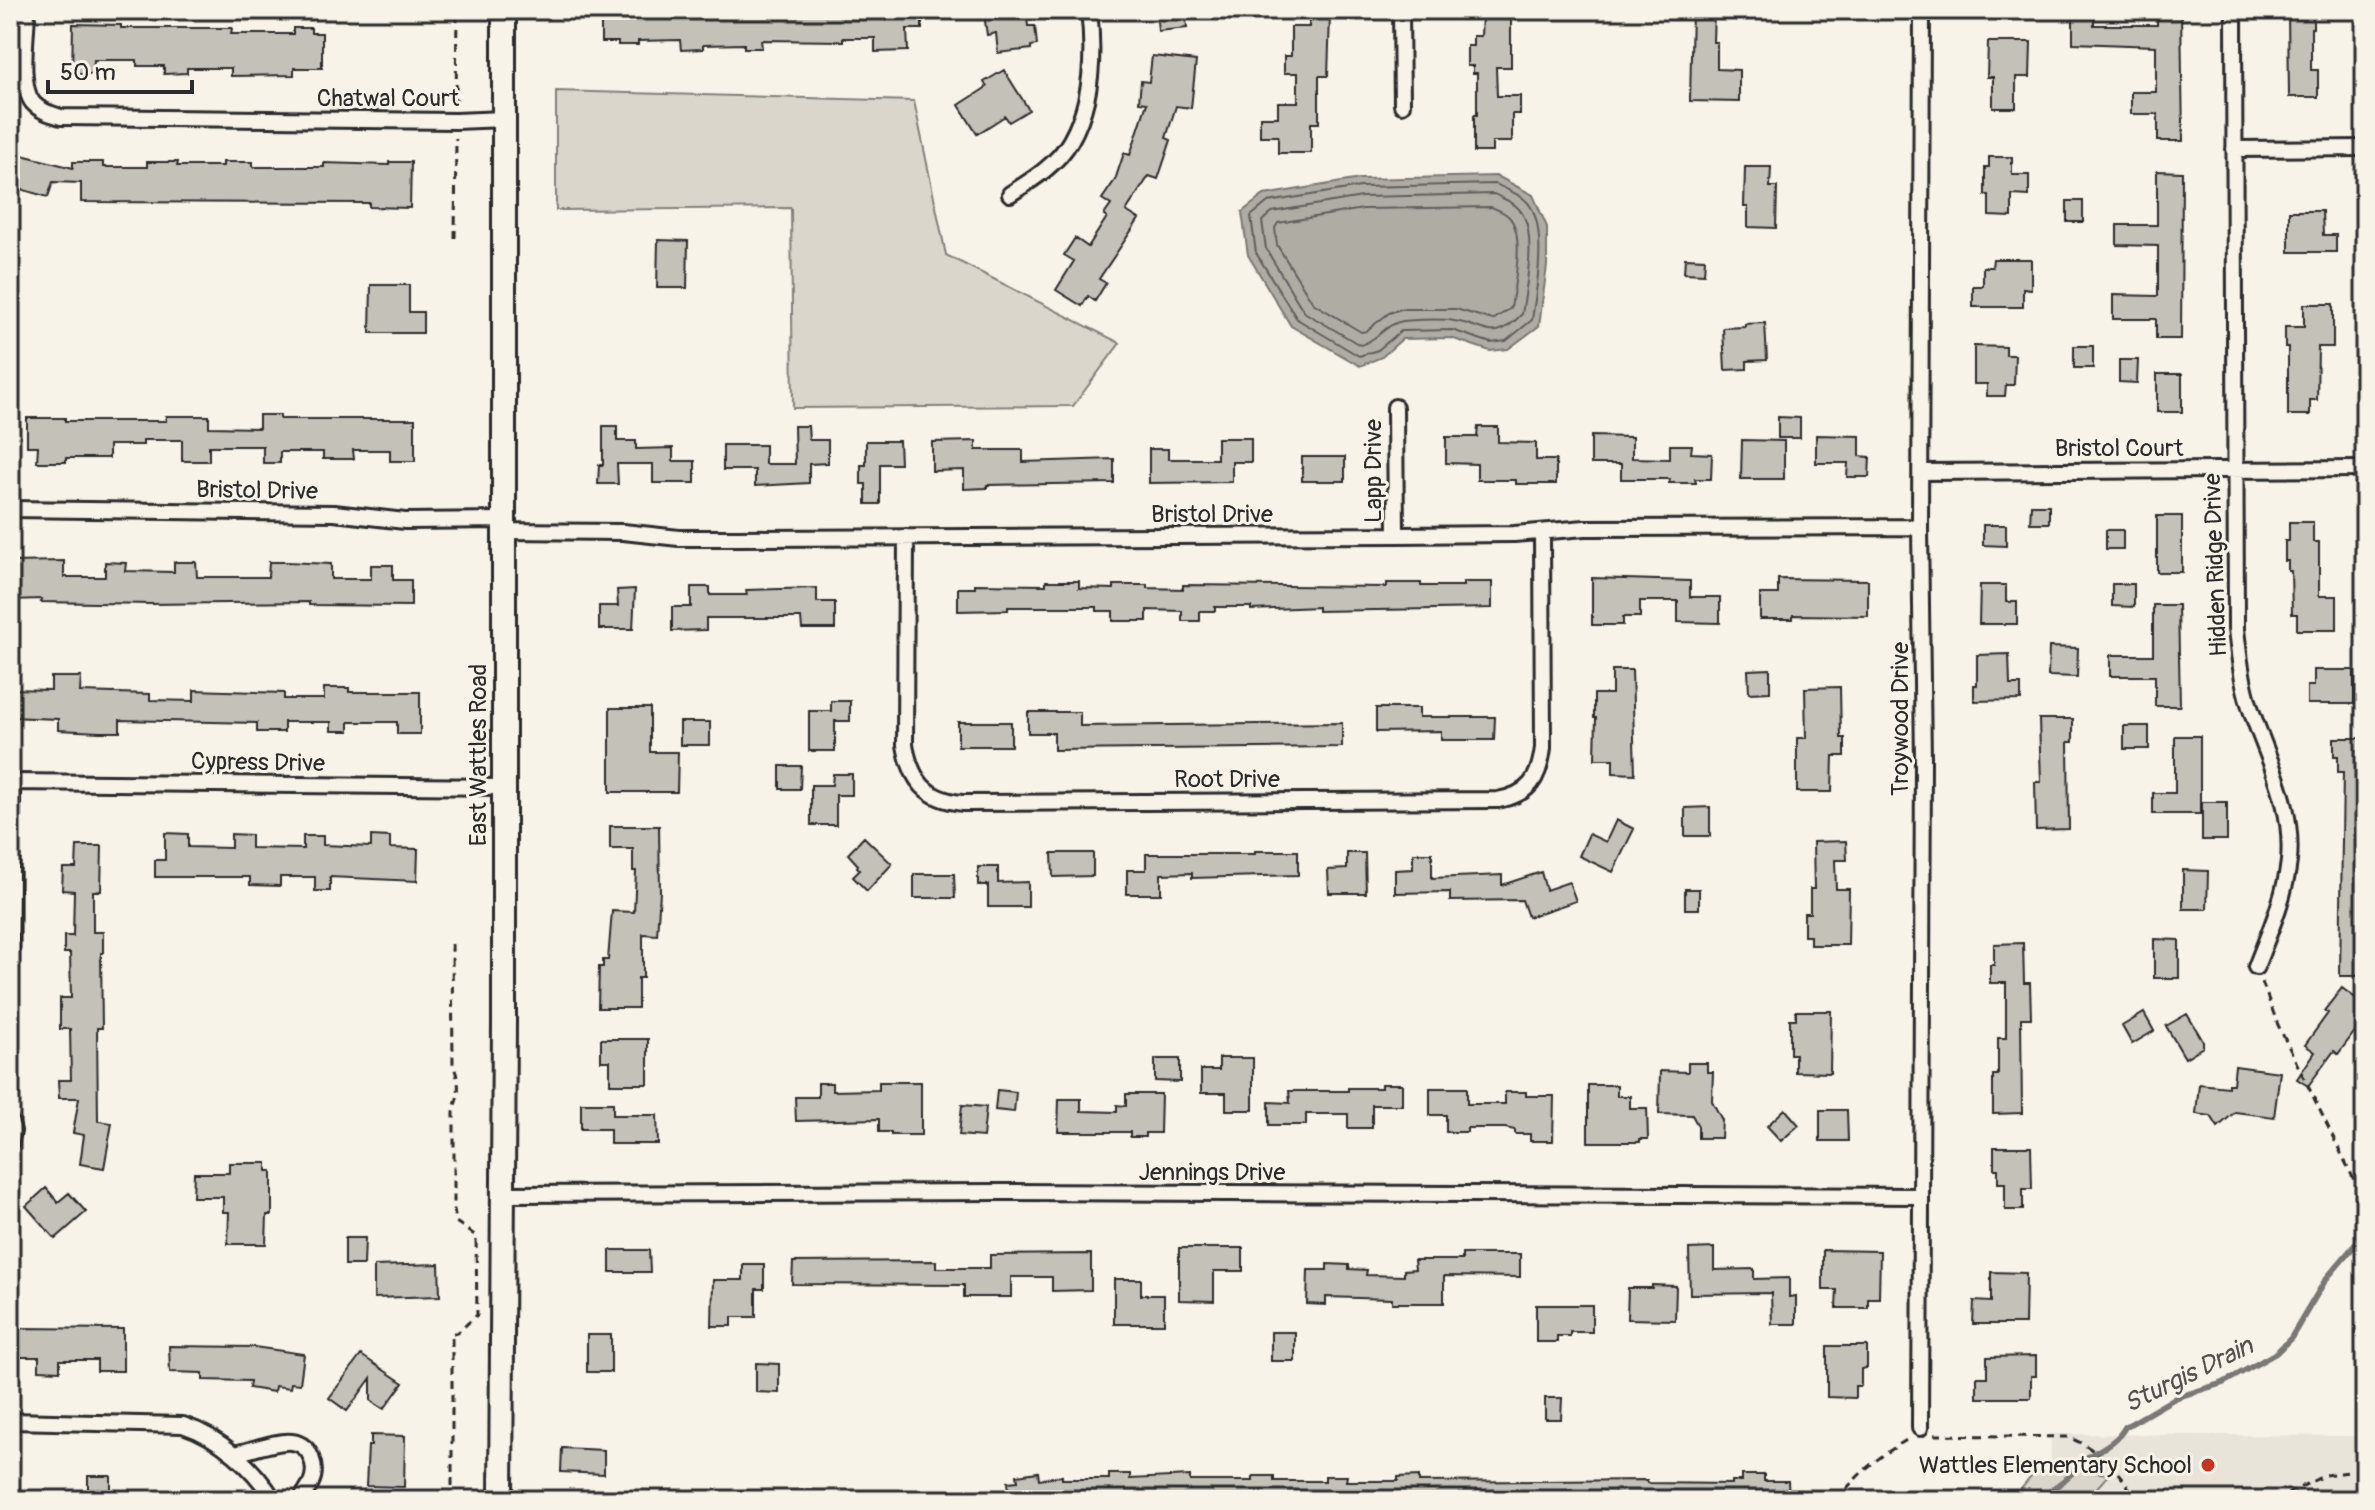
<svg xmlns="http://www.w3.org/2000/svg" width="2375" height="1510" font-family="Pangolin,sans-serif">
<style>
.built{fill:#e8e4da}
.green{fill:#dad6cc;stroke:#82807c;stroke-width:2}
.water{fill:#afaca4;stroke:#7a7874;stroke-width:2}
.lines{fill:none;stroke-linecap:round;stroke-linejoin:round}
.shore{stroke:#605f5b;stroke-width:2}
.stream{stroke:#7a7874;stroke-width:6}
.building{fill:#c4c1b9;stroke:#2b2b2b;stroke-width:2}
.street-casing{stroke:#2b2b2b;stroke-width:20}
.secondary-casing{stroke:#2b2b2b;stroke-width:28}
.path{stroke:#2b2b2b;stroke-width:3;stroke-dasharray:8 6;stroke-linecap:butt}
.street{stroke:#f7f3e8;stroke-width:14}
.secondary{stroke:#f7f3e8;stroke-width:22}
.poi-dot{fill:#c8321e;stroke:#f7f3e8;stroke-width:3}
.labels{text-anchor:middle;stroke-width:6;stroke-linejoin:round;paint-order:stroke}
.street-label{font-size:24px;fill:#2b2b2b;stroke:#f7f3e8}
.poi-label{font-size:24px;fill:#2b2b2b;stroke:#f7f3e8;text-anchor:end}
.water-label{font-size:26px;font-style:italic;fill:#53524f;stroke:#f7f3e8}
</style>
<rect width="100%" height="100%" fill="#f7f3e8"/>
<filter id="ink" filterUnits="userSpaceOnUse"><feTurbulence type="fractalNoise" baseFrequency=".0125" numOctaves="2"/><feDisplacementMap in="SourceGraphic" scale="16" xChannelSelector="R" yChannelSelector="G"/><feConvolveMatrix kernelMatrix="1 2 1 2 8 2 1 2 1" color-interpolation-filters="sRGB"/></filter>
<g filter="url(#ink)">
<path class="built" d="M2051,1434L2365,1436V1500H2044L2050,1494Z"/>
<path class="green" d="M556,91L914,101L946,255L1120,343L1073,406L793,408L791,208L556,210Z
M2039,1467L2109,1474L2086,1500H2012Z"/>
<path class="water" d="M1497,176L1533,195L1547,227V266L1539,326L1508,349L1490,351L1451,338L1402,339L1382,357L1360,366L1291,326L1248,255L1242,212L1264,195L1360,179Z"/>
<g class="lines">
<path class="shore" d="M1496,184C1505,189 1516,193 1524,199C1550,219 1536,292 1532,320L1506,341L1491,343L1452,330L1401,331L1378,350L1359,356L1297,319L1256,253L1251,216L1268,202L1360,187Z
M1494,194C1501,198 1511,201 1517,207C1539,226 1526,288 1522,314C1492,345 1488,326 1454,321C1439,318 1419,320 1403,321C1386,323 1377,341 1360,345L1304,312L1266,249L1262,221L1272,212L1362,197Z
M1491,207C1496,209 1504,212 1508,216C1526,232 1514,286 1511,308L1493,320L1456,309H1401L1389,313L1366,331L1361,332L1313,303L1277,245L1275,228L1278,223L1363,209Z"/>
<path class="stream" d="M2042,1500C2050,1489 2062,1483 2071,1474C2080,1464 2069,1472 2079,1463C2094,1451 2116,1445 2125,1427L2175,1398L2223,1383L2276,1353L2291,1338L2326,1279L2365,1233"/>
</g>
<path class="building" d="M601,10L637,11V15L666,14V11L685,10H922V29H907L908,51L875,52V38H843V41L761,40L762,48H744V44L703,45V49L681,50L680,40L638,41V45H618V42H601Z
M993,10H1026L1028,26H1035L1037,45L1031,46V49L998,53L996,33L987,35L984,14L993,12Z
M1156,10H1185L1187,28L1158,31Z
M1692,10H1714L1713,42H1717V69L1739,70V102L1690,101Z
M2157,10H2181L2183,141H2158V114H2131V92H2156V46L2073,43V14H2094V25H2157Z
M2288,10H2313V28H2311V70H2318V97H2289Z
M1309,15H1330L1328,76H1319V123H1311V153H1278V136H1260V117H1278V102H1298V73H1284V56H1291V27H1309Z
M1482,16H1511V67H1496L1497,96H1520V114H1512V142H1492V152H1474V115H1477V73H1473V66H1467V46H1473V36H1481Z
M73,24L121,25V28H232L231,34H293V28H311V33H322V68H294V75L231,76V68H187V73L164,74V66H137V60H94L93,74H72Z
M1988,42H2031L2030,77H2016V108H1993V77H1987Z
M1152,56L1196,61L1191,108L1176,106L1166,138L1171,140L1158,179L1149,176L1126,211L1139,219L1099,279L1106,283L1095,301L1088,296L1082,306L1056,290L1074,261L1064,255L1075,238L1088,247L1107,217L1104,215L1111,205L1102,199L1115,180L1124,153L1130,155L1147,103L1139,102L1141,81L1149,82Z
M1004,70L1029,110L1009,122L1005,116L977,134L959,105L987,87L984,82Z
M10,152L73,168V162H103V167H147V162H178L177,166H223V162H253V167H324V163L389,165V162H411L410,208L369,207V203L81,202V183L53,182L48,197L10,186Z
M1989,157H2012V175H2029V196L2012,195V217L1989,216V195H1985V167H1989Z
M1745,167H1771L1770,187H1777L1776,228L1748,227V207H1744Z
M2157,171L2182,172L2181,339H2156V319H2113V295L2158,296V246L2117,245V225H2157Z
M2067,201H2083V222H2067Z
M2289,211H2322L2323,235H2336V252H2289Z
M658,240L688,241L687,288H657Z
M1685,258L1705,259L1704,274L1684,273Z
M1993,259H2031V289L2023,288V307H1973V286H1983V267H1992Z
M371,285H409V312H423V333H370Z
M2304,304H2333V347H2318L2317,400H2310V415H2288V347H2285V327H2304Z
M1765,323L1767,360L1747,361V369L1725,370L1723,328L1745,327V324Z
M1974,346L2006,347V355H2015L2014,385H2006L2005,396H1987V384H1974Z
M2074,346H2093V368H2074Z
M2119,360H2138L2137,383L2119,382Z
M2157,374H2182V412H2157Z
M259,415H280V419H415V461H390V450H353L354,459H323V452H280V463H263V446H209V461H182V440H143V445H109V458H66V462H37L38,446H27V418H65V421H166V416H209V427L259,428Z
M1778,417L1800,418V438H1778Z
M603,426H617V441H636V449L673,448V461H695V483H653V464H617L618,484H598L599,465H603Z
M794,426H808L809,440H828V463L809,464V483L755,486V470H723V445H765V464H795Z
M1478,427H1498V442L1536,443V460H1556V484H1516V480H1477V464L1446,463V437H1477Z
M1816,435L1860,436V456L1870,457L1869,477H1847L1848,463H1816Z
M1591,436L1632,437V458L1670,459V445H1692L1691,453L1712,454L1711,479H1695L1696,483H1669L1670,479H1621V464H1591Z
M1217,438H1251V462H1232V482L1149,483V449H1168V459H1217Z
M1742,440L1784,441V479H1741Z
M866,441H899L900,464H880V504H866V484H861V465H866Z
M976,441V450H1023V462L1114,459V483L987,485V488L964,489V470L932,471V442Z
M1302,457H1345V481H1302Z
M2031,505H2049V523H2030Z
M2157,516H2182V572H2157Z
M2289,522H2313V542H2319V596H2337V630H2297V614H2292L2291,571H2288V561H2285V541H2289Z
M1983,525H2006V546L1983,545Z
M2106,530H2123V549H2106Z
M64,561V577H105V562L126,563L125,571L174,572V562H196L197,577H268L269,562H286L331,564V579H371V565H393V580H411V606L309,605V602L152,604L41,602L42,599L10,600V562Z
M1592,578L1690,581V597H1720V623L1678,622V601H1640V617H1623V625H1592Z
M1778,579L1868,580V616L1793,615V619H1760V594H1778Z
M1046,581H1079V588L1114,589V585H1147V588L1183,589V585L1387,587V583H1421V586H1463V582H1492V608L1318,611V607L1251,610V607H1215V611H1200V621H1182V611L1147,610V621H1113V611H1097V607H1008V610L958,611V588H975V584L1046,585Z
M2112,584H2134V607L2112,606Z
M1980,585H2006V602H2017V624H1979Z
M691,587H710V595H747L746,590L817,588V602H835V629H802L801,618H706V630L672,631V607H691Z
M635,589L633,629H599V606H618L617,590Z
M2153,605H2178L2180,706H2155V676H2110V655H2153Z
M2049,647L2078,648L2077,677L2048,676Z
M2009,654L2010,685H2021V700L1974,701V685H1977V655Z
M1770,669V692L1749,693L1748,670Z
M1612,670H1632L1635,774L1613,773V759H1595L1596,718H1594V694H1612Z
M2314,670H2354V704H2307V686H2314Z
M51,677H81L80,692L150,694V700L194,701V690L284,693V699H324V688H349V692H420V734H397V722H349V731H331V722H284V732H257V723L120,720V732H100L58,730V719L10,717V689L51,690Z
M1840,687L1841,738H1845V756H1833L1832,792H1797V738H1806L1805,688Z
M831,701H850V721H835V751H809V711H831Z
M610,708H650V752H678L677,792H610Z
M1376,708H1419V717H1495L1494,740H1441V731L1376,732Z
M1028,712H1080V726L1342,723V747L1054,750V733H1028Z
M2039,719H2073V742H2068L2069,829L2036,830L2035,782H2041Z
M680,722H710V745H680Z
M958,722H1011V746H958Z
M2124,726H2149V749H2124Z
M2175,736H2200V814H2153V793H2175Z
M2334,738H2365L2363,976H2340L2343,772H2338V756H2334Z
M780,766H801L800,789H780Z
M833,774H852V795H836V825H811V785H832Z
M2202,802H2227V840H2202Z
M1710,807V836H1685V808Z
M1616,820L1634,829L1613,872L1579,856L1589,834L1606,842Z
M610,826H659L660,892L657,935L643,934V978H638V1008H598L599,967H603V960H608L612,911L634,912L636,871H633V849H610Z
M165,833L188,834V847L231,848V834L251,835V848L303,849V836H323V845L371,847V836L390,837V848L418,849L417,881L330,877V891H315V877H280V886L250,885V877H155V860H165Z
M864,837L892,864L867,891L853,877L860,870L857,867L858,865L848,854Z
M1846,841L1847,860H1835L1836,889H1849L1848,945H1810V936H1804V913H1810V889H1814L1813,842Z
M77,846H102L101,891H93V932H103V953H101L102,1028H97L98,1121L112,1123L104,1168L80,1164L84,1135L73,1133L79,1098H59L58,1080H71L70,1029H60V998H71L70,953H64V936H73L74,891L62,890L63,868H76Z
M1255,851H1298V875L1192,878V873L1161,874V894H1127V870H1146V854H1255Z
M1052,853H1093V876L1053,877Z
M1347,853H1365L1366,893H1329L1328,870L1347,869Z
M1413,853H1432V878L1502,875V885L1541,872L1546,890L1569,882L1576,901L1528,917L1522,900L1450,901V892L1395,893V870L1413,869Z
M978,867H998V883L1028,882V907H988V885H978Z
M2183,870L2208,871L2207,909H2183Z
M914,874H954L955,898H914Z
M1685,889H1699V909H1685Z
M2154,939L2179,940V978H2154Z
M2023,943L2024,983H2030L2031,1018H2021L2022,1113L1993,1114V1075H1998V1038H2006V983H1990V965H1994V944Z
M2342,988L2365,1005V1018L2338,1054L2334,1051L2308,1086L2297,1079L2315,1052L2305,1045L2328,1013L2324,1011Z
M1796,1011H1831L1830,1073L1795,1072V1054H1790V1019H1796Z
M2144,1013L2154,1031L2132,1044L2122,1026Z
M2187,1014L2203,1041V1047L2185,1058L2166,1026Z
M601,1039H648V1084H610V1061H601Z
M1219,1058H1253V1110H1226V1093H1201V1070H1219Z
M1155,1059H1180V1082L1155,1081Z
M1688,1063H1707V1072H1713L1712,1101L1722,1120L1721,1138H1698V1126L1692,1115L1659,1114L1660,1071L1688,1072Z
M2235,1066L2280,1072L2274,1117L2235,1112L2218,1127L2211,1116L2196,1114L2199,1084L2228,1087V1084H2233Z
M879,1082H921V1135H891V1132H879V1119L796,1121L795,1097H818V1083H832V1091L879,1090Z
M1381,1084H1402V1105H1372V1128H1348V1114H1306V1125H1269V1102L1290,1103L1289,1091H1348V1088H1381Z
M1588,1085H1617V1096H1630V1108H1647L1648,1139H1640V1142H1588Z
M1430,1088H1467V1104H1505V1092H1526V1096H1554L1553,1141H1530V1134H1515V1130L1505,1128H1467V1132H1446V1115H1430Z
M997,1090L1016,1092L1014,1112L995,1110Z
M1126,1094H1161L1160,1133H1145V1137H1130V1132H1058L1059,1099H1081V1111L1117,1112V1105L1126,1106Z
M581,1103H613V1115H657L658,1144H610V1129H581Z
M962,1105L986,1107L983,1137L959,1135Z
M1785,1109L1799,1125L1781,1141L1767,1126Z
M1820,1110H1847L1848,1141H1820Z
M1994,1147H2031L2032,1189H2023V1210H2005V1183H1998V1169H1994Z
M229,1163H267V1171H272V1215H267L266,1244H228L229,1212H223V1197H193L194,1173H229Z
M46,1188L58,1202L69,1193L86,1212L55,1239L26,1206Z
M345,1238H365L364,1265H345Z
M1179,1248H1243V1271H1214V1301L1179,1300Z
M1714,1248V1270L1754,1269V1279L1789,1278V1297L1796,1296V1324H1772L1771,1293L1690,1294L1689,1249Z
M610,1250H649L650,1272H610Z
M1823,1250L1880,1251L1879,1298H1868V1308H1836L1837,1290H1823Z
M1091,1254V1290L1052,1291V1277H1011V1297H964V1285L792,1284L793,1262L936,1261V1268H990V1255Z
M1462,1254H1520V1277L1444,1276V1303H1392V1299L1326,1297V1305L1307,1304L1308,1270H1327V1264L1349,1265V1269L1367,1270L1366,1275L1404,1276V1270L1415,1269L1414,1260H1462Z
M439,1264L440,1296L374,1298V1266Z
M743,1264H764V1289H756V1317H732V1326H712L713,1280H743Z
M1991,1272L2026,1273L2025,1324H1973L1974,1301L1991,1302Z
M1114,1279H1141V1295H1164V1324H1114Z
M1652,1285L1676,1286L1675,1320L1627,1319L1628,1288H1652Z
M1536,1305H1592V1332H1570V1336H1557V1342H1536Z
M18,1328L123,1329V1371H97V1360H60V1371L39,1370V1357H18Z
M1271,1332H1295V1361H1271Z
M587,1335H611V1372H587Z
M169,1346L254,1347L304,1354L300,1384L291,1383L290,1388L275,1386L274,1392L249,1388L250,1381L203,1380V1373L170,1372Z
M1827,1346H1867V1368L1861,1369V1386H1855V1398L1827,1397Z
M361,1355L403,1383L384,1409L371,1401V1378L347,1411L329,1398Z
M2036,1356V1376H2031V1398H1977V1377H1987V1357Z
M756,1363L779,1364V1393L756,1392Z
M1545,1398H1562L1561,1419H1545Z
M371,1435L405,1436L404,1487L366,1486L368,1446H371Z
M562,1448L604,1450V1474L561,1472Z
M1038,1472L1039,1479L1062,1476V1479H1109V1474H1130V1479L1190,1476V1481H1253V1476H1274V1481H1325V1476H1347L1346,1481H1398V1477L1419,1476V1482L1647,1480V1483L1732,1484V1481H1742V1475H1764V1481H1788L1789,1500H1010L1008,1482L1018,1481L1017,1475Z
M88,1476H111V1500H88Z"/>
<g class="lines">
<defs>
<path id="street" d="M27,10C27,33 18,85 33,103C40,111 51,114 61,117L456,121L504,119
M1401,10L1402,105
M2234,10L2236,629C2239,656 2242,682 2250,707C2268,761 2294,803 2289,861C2285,898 2269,933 2256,967
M2234,149L2365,148
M1010,194C1032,180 1058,164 1071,140C1093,101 1094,53 1089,10
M1395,407L1396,535
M1921,472L2365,469
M10,509L334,513L405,521L504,520
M503,531L623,532L679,538H738L1396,535L1514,534L1585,528L1920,527
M906,537L905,745C911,780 926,800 963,803L1498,800C1530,794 1539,779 1543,748L1542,532
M10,782L504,787
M10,988L12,782
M10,1121L13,1131L10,1144
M503,1194L1000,1192L1920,1196
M10,1421L183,1425C220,1437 253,1467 274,1500
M1920,1428L1923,760L1920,527L1922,10
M234,1454C250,1451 277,1440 292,1442C311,1444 318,1468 311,1483C308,1489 304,1494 301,1500"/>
<path id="secondary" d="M501,1500L504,1022V10"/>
</defs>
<use href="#street" class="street-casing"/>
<use href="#secondary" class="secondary-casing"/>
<path class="path" d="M456,106L457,10
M455,238L456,138
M2262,982L2278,1025L2365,1202
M1934,1435L2068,1437C2094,1447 2125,1473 2134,1500
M452,1500V1333H457L477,1315L476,1236L456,1222L454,1209V1108C460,1092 460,1081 453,1065L452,944
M1837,1500C1861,1470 1876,1459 1908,1439
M2275,1500L2325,1475L2365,1470"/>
<use href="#street" class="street"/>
<use href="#secondary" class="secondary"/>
</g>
</g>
<circle class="poi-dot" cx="2208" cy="1465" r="8"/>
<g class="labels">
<g class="street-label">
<text x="388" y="106">Chatwal Court</text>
<text x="2119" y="456">Bristol Court</text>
<text transform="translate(1373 471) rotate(-90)" y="8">Lapp Drive</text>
<text transform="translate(257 490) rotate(1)" y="8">Bristol Drive</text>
<text x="1212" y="522">Bristol Drive</text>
<text transform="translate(2215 565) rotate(-92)" y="8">Hidden Ridge Drive</text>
<text transform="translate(1900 719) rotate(-90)" y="8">Troywood Drive</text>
<text transform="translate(478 755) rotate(-90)" y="8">East Wattles Road</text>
<text transform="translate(258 762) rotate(1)" y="8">Cypress Drive</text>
<text x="1227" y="787">Root Drive</text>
<text x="1212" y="1180">Jennings Drive</text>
</g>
<g class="poi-label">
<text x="2192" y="1473">Wattles Elementary School</text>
</g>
<g class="water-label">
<text transform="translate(2188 1374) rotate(-26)" y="9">Sturgis Drain</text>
</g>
</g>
<rect width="2375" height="1510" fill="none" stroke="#f7f3e8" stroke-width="40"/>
<rect x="20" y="20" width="2335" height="1470" fill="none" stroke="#2b2b2b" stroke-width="3" filter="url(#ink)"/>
<path d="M48 80v12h144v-12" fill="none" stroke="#2b2b2b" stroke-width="4"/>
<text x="60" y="80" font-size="24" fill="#2b2b2b" stroke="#f7f3e8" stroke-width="6" paint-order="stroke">50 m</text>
</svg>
